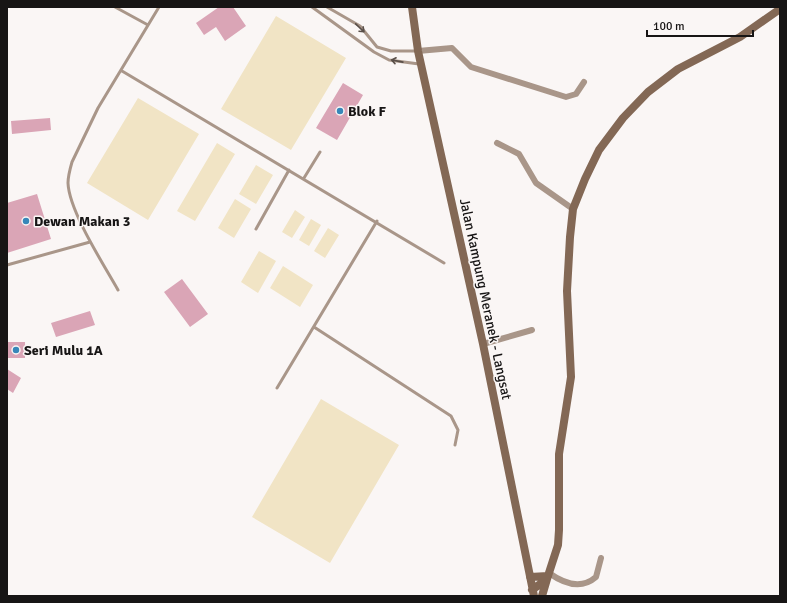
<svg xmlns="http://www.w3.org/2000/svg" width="787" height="603" font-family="Signika,sans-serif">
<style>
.green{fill:#f1e4c5}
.building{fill:#daa5b6}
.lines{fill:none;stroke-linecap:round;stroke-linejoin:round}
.lane{stroke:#a99689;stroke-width:3}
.street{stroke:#a99689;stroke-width:6}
.secondary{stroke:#836855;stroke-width:8}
.oneway{stroke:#594f49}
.poi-dot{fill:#3787b9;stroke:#faf6f5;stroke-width:1.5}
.labels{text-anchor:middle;stroke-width:3;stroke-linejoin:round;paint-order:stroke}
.poi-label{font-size:14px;font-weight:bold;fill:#171515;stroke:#faf6f5;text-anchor:start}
.street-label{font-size:14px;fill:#171515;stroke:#faf6f5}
</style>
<rect width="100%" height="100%" fill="#faf6f5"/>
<path class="green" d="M276,16L346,58L291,150L221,109Z
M138,98L199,134L148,220L87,183Z
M217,143L235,154L195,221L177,211Z
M256,165L273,175L256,204L239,194Z
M235,199L251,209L234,238L218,228Z
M295,210L305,217L292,238L282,232Z
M311,219L321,225L309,246L299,240Z
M328,228L339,235L325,258L314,251Z
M259,251L276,261L258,293L241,282Z
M283,266L313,285L300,307L270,288Z
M321,399L399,445L330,563L252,517Z"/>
<path class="building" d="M219,7H233L246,26L225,41L216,27L204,35L196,23Z
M343,83L363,95L337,140L316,128Z
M50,118L51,130L12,134L11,121Z
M37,194L51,239L7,253V203Z
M182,279L208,314L190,327L164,292Z
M90,311L95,325L56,337L51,323Z
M7,342H25V358H7Z
M7,369L21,378L13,393L7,389Z"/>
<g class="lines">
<path class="lane" d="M115,7L148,25
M312,7L374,52L389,60L419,64
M327,7L360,26L377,47L391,51H417
M122,71L444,263
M304,178L320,152
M256,229L289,170
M7,265L90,242
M118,290C104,265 69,211 68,183C68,176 70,169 72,162L98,108L159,7
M314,327L451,416L458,430L455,445
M277,388L377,221"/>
<path class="street" d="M418,51L452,48L471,67L566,97L576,94L584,82
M497,143L519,154L536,183L573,209
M483,344L532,330
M549,573C563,583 581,590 596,577L601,558"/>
<path class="secondary" d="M412,7L418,51L483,344L534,596
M530,577L548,576
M532,590L547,579L558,545L559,530V454L571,377L567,291L570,237L573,209L585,179L599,150L623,118L648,92L678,69L740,37L780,9
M542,596L547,579"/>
</g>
<defs><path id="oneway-shaft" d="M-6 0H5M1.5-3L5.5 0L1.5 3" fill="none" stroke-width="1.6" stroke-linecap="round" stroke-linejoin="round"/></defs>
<g class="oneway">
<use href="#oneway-shaft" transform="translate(360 28) rotate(44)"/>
<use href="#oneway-shaft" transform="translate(397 61) rotate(-169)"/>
</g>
<g class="poi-dot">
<circle cx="340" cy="111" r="4"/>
<circle cx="26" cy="221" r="4"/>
<circle cx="16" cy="350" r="4"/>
</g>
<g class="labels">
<g class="poi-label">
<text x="348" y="116">Blok F</text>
<text x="34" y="226">Dewan Makan 3</text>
<text x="24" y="355">Seri Mulu 1A</text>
</g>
<g class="street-label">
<text transform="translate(486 299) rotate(78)" y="5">Jalan Kampung Meranek - Langsat</text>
</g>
</g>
<rect width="787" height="603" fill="none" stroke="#171515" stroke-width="16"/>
<path d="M647 30v6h106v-6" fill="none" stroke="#171515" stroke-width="2"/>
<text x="653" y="30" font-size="12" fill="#171515" stroke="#faf6f5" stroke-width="3" paint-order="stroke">100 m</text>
</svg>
